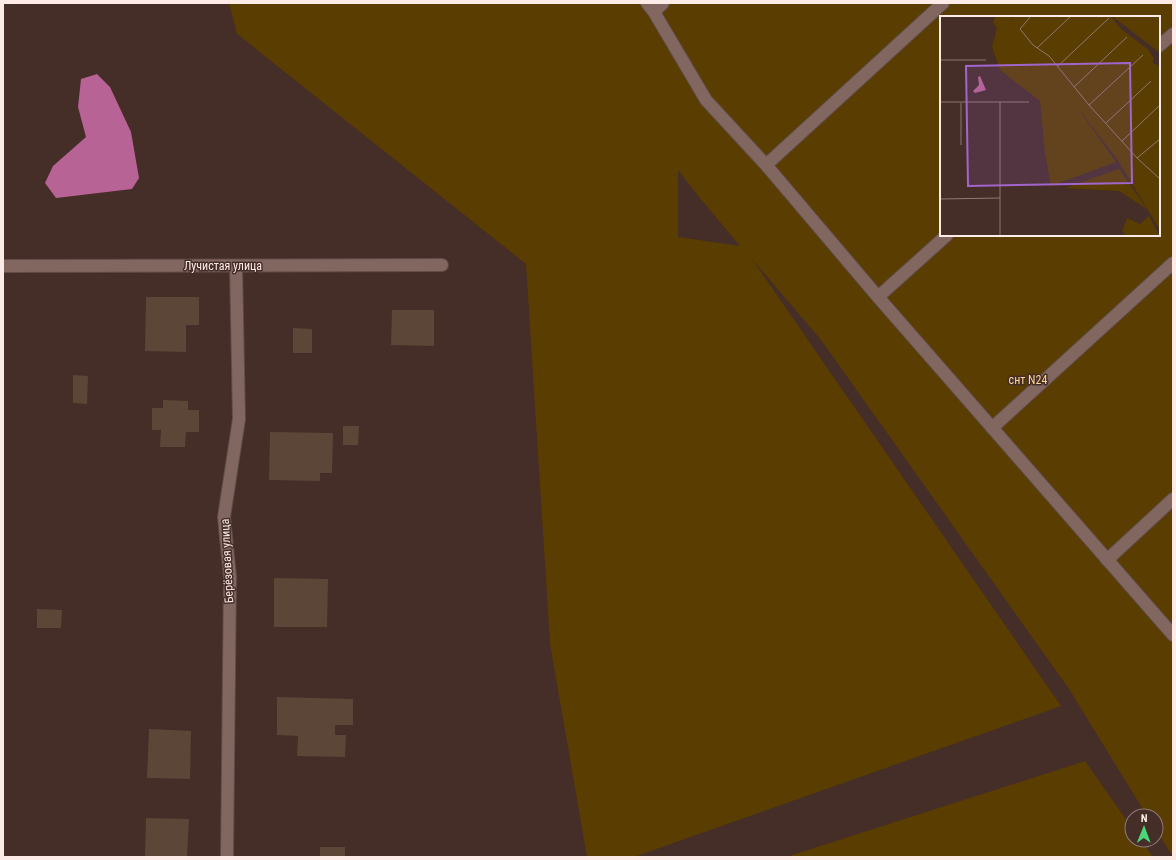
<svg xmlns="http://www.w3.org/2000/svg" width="1176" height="860" font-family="'Roboto Condensed',sans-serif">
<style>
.green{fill:#593d01;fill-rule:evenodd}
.water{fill:#b86396}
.building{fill:#5c4638}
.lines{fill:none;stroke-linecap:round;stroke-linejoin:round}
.lane-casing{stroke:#614c48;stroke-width:14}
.street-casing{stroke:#614c48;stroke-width:14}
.lane{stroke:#826660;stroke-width:12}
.street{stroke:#826660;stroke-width:12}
.labels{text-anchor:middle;stroke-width:3;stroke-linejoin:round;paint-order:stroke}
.street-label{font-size:12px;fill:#fcebe7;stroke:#452d28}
.park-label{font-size:12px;fill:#fed695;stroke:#452d28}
.inset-road{fill:none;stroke:#8e7974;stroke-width:1}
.view{fill:#a265cb;fill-opacity:0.15;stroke:#a265cb;stroke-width:2}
.inset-edge{fill:none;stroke:#fcebe7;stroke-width:2}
</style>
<rect width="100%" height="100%" fill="#452d28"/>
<path class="green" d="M229,3H1173V857L1156,830V816H1147L1069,689L821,340L752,259L1061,706L634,857H587L550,644L526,264L237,34ZM941,17H1159V235H941ZM678,170L699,197L740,246L678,237Z
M1085,761L1132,828V840H1141L1153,857H786Z"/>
<path class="water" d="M97,74L110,87L131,132L139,178L132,189L56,198L45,183L53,166L86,137L78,107L81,79Z"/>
<path class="building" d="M146,297H199V325H186V352L145,351Z
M392,310H434V346L391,345Z
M293,328L312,329V353H293Z
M73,375L88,376L87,404L73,403Z
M163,400L188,401V410H199V432H186L185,447H160L161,430H152V408H163Z
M343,426H359L358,445H343Z
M270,432L333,433L332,473H320V481L269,480Z
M274,578L328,579L327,627H274Z
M37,609L62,610L61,628H37Z
M277,697L353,699V725H335V735H346L345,757L297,756L298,736L277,735Z
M149,729L191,731L190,779L147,778Z
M146,818L189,819L187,857H145Z
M320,847H345V857H320Z"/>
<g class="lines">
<defs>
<path id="lane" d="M647,3L654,12L706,100L766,165L878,297L1173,635
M654,12L663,3
M1159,46L1173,34
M766,165L943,3
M878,297L947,235
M992,428L1173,263
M1107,560L1173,499"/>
<path id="street" d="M3,266L442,265
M227,857L230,577L224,517L239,419L236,266"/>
</defs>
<use href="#lane" class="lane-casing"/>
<use href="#street" class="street-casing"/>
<use href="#lane" class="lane"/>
<use href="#street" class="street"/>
</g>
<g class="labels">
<g class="street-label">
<text x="223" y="270">Лучистая улица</text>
<text transform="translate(227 561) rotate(-93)" y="4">Берёзовая улица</text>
</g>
<g class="park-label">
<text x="1028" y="384">снт N24</text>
</g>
</g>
<g transform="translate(940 16)">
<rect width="220" height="220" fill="#452d28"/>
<path d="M55,0H74L69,6L75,0H171L181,13L209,34L214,43L212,46L220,51V214L177,143L135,88L176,146L111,170L105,138L100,85L60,54L52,31L57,12L53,7ZM172,0H220V37ZM179,153L207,193L179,175L125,172ZM209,200L220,220H187L182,215L187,202L200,208Z" fill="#593d01"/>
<path d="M40,60L46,74L35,77L33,75L39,69L38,61Z" fill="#b86396"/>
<path class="inset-road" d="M91,0L80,13L93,29L109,40L149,89L197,142L220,163M97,32L131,0M0,44H46M118,50L169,2M134,71L187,21M0,86H89M60,86V220M21,87V129M149,89L203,39M166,107L211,65M182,125L220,89M197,142L220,123M0,183L60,182"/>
<path class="view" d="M190,47L192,167L28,170L26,50Z"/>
<rect width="220" height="220" class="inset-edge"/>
</g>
<rect width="1176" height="860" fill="none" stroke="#fcebe7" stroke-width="8"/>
<g transform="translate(1144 828) rotate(1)"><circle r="19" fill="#452d28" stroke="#8e7974"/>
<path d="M0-3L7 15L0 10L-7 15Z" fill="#4bd677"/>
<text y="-6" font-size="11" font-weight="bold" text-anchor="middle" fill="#fcebe7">N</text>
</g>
</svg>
